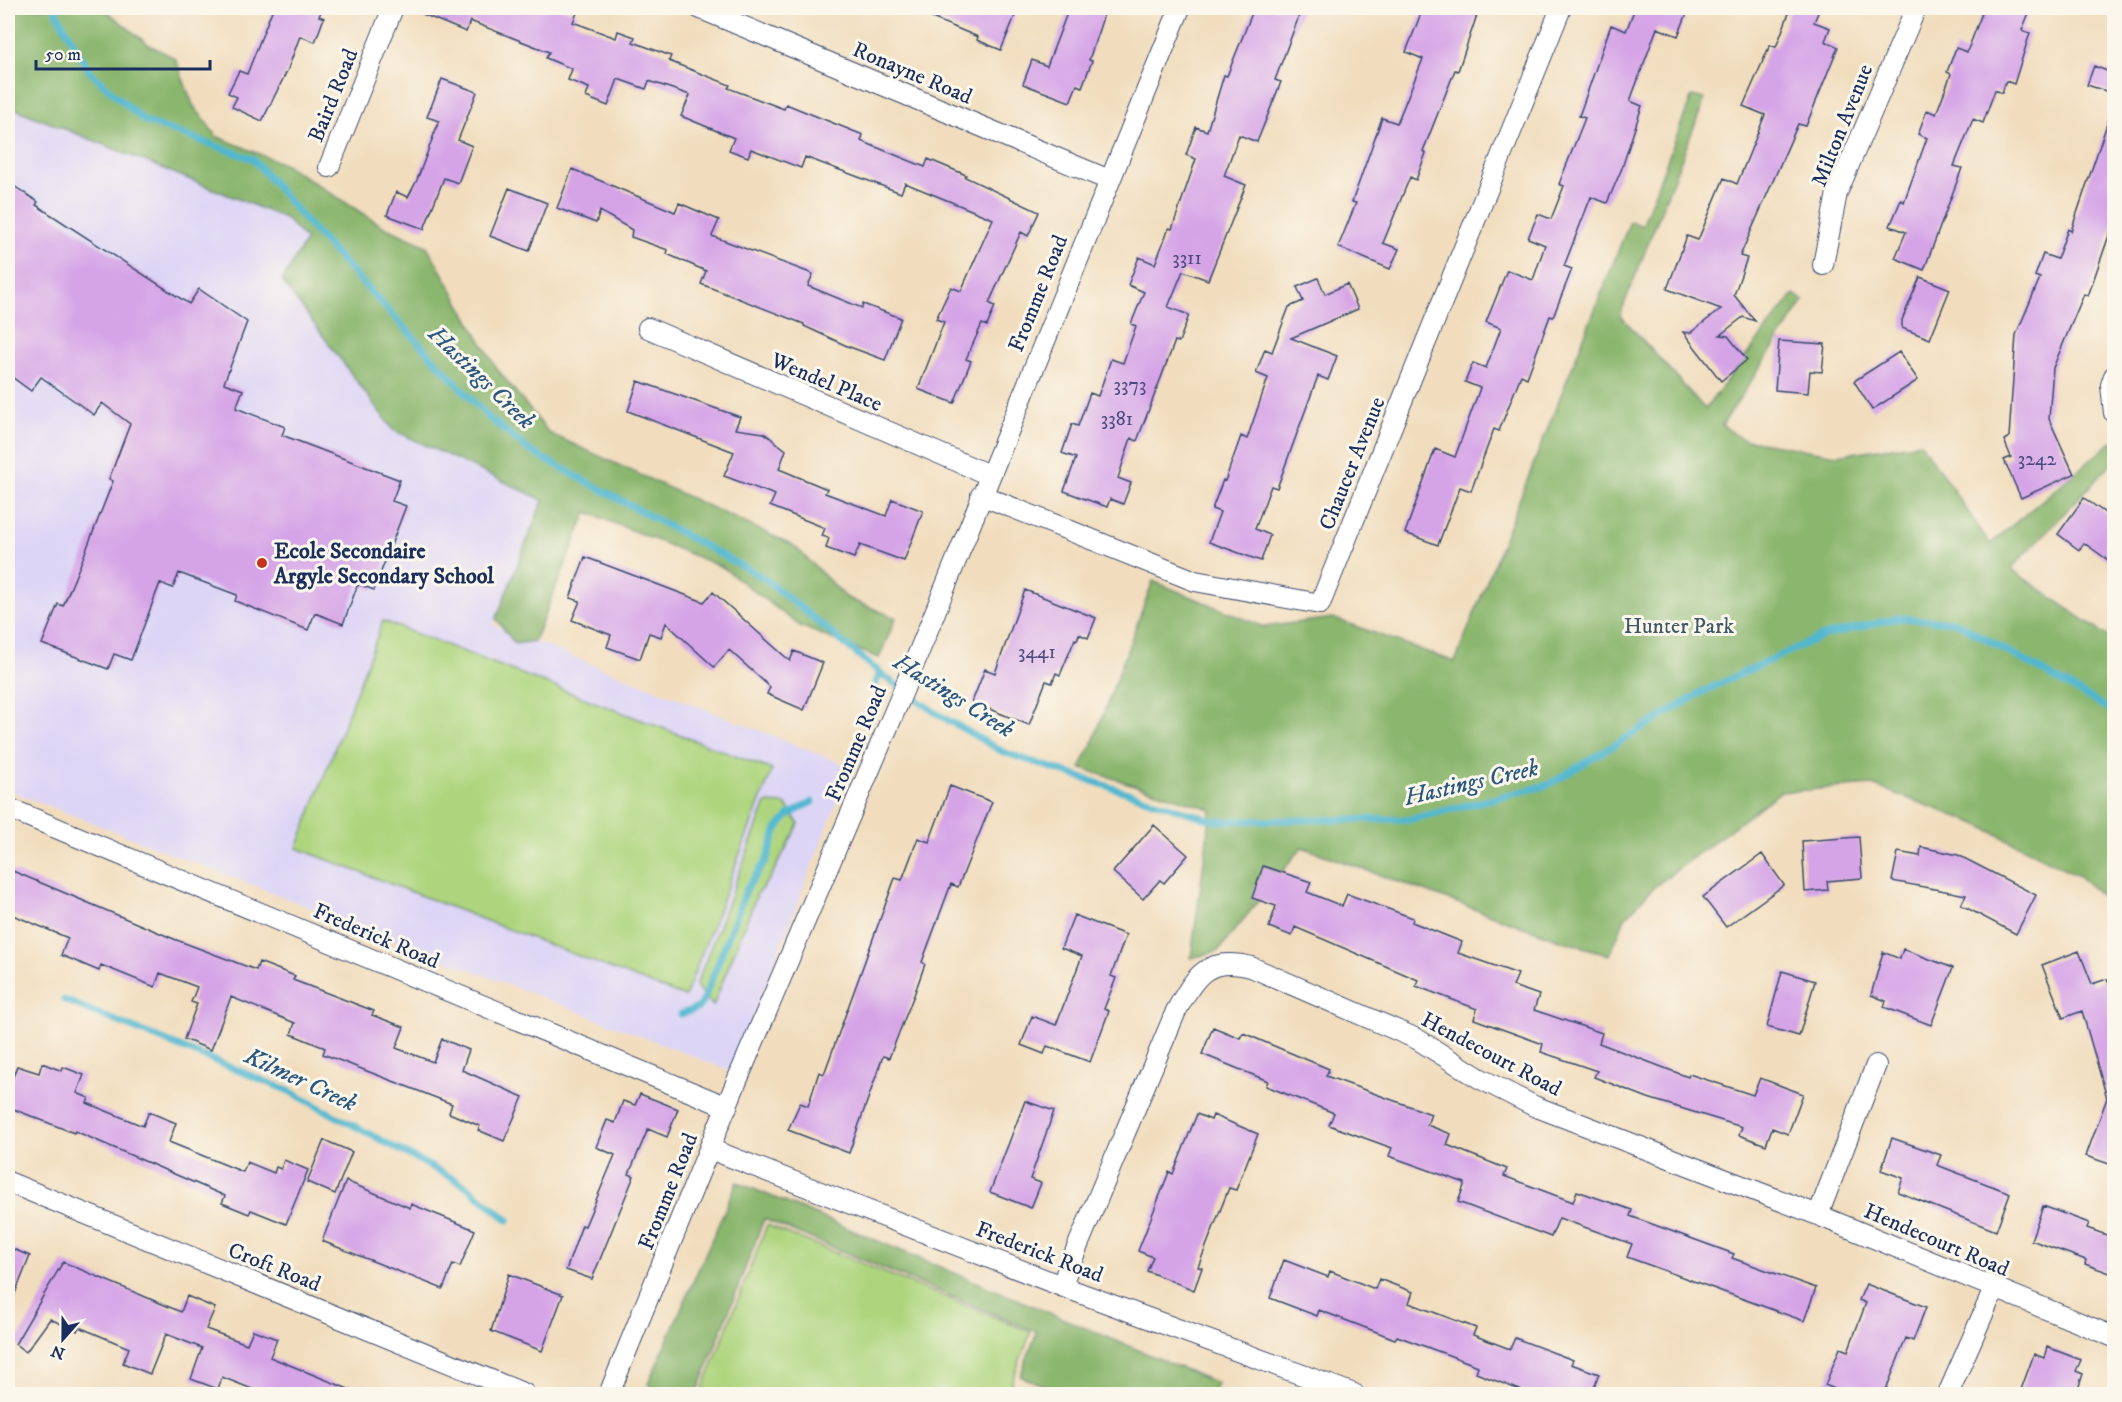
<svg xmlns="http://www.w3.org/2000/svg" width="2122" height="1402" font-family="'IM FELL DW Pica',serif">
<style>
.built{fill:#ddd5f6}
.green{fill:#aed57e;stroke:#64826e;stroke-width:1.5}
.forest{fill:#8ab66d;stroke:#527266;stroke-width:1.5}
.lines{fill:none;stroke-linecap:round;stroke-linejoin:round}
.stream{stroke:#51b7cf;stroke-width:7}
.building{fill:#d5a4e7}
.minor-casing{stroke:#3b496c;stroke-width:22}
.minor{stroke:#fff;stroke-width:20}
.poi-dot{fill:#c8321e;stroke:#fbf7ec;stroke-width:2}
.labels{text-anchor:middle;stroke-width:6;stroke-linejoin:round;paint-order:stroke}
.number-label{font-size:20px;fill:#4a4c80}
.street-label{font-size:22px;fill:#1b2f5e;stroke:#fbf7ec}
.poi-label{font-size:22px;font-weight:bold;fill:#1b2f5e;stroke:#fbf7ec;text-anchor:start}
.park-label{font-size:22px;fill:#405866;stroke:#fbf7ec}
.water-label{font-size:24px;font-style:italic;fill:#2b5880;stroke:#fbf7ec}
</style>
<rect width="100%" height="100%" fill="#fbf7ec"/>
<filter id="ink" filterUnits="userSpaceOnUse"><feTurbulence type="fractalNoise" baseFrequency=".0167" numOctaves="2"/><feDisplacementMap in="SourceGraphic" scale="12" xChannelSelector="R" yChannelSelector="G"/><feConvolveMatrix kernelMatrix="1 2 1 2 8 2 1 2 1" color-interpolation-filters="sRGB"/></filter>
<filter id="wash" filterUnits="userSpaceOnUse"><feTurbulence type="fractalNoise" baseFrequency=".008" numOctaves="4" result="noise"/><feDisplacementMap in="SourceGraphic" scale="24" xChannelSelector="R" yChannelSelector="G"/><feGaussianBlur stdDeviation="1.35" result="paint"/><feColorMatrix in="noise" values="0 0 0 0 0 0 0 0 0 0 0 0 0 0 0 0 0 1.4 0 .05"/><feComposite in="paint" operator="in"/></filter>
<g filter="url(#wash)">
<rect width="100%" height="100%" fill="#f1ddbd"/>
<path class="built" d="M8,84L258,189L311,242L542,501L493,625L851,767L731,1071L8,790Z"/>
<path class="green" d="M383,621L772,770L685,997L297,848Z
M766,803L785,804L799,824L770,878L757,894L713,1006L696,986Z
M767,1225L1031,1332L1007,1394H701Z"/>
<path class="forest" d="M8,8H103L149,45L175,58L193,105L216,136L286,165L384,227L427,246L497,369L549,433L793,545L847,598L896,618L879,658L800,626L722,567L587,512L534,641L515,644L496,619L543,500L393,430L282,281L306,240L285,218L8,106Z
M1692,96L1705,99L1620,315L1705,409L1794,294L1804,301L1722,425L1742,439L1837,455L1921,443L1990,544L2114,440V461L2011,569L2114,641V907L2079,876L1977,824L1872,785L1780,792L1654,887L1625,918L1610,955L1560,940L1302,847L1218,951L1191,958L1211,809L1080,768L1093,742L1153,581L1264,627L1333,618L1455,662L1630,221L1642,226Z
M737,1182L1217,1383L1213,1394H1065L1020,1376L1037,1332L764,1219L697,1394H661L648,1384Z"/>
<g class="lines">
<path class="stream" d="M54,8L89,71L144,121L253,159L314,231L488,417L530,451L764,578L884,676L936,713L1003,752L1214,821L1412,819L1548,785L1702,692L1820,637L1898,618L1956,622L2114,712
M875,688L879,671
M64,1000L289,1091L465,1185L508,1220
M681,1014L698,1008L704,999L747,888L766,861L777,829L789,815L812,802"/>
</g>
<g id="blocks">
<path class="building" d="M273,8H323L319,16L324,18L315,42L300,36L288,69L262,121L232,107L237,97L228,93L239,71L247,74Z
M408,8H562L577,13L573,22L616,38L618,31L635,37L633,42L671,56L669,61L730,85L728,88L784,109L786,104L828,121L863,135L861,141L925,167L928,159L966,175L965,177L1039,212L1028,236L1021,232L989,303L995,306L987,326L982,324L966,359L971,361L954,403L918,389L944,322L936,319L951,287L961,291L993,219L905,183L901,193L805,157L801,168L751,149L748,157L729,150L734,138L681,116L690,95L649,81L646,89L618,79L608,106L586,97L589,88L568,80L572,69L546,58L549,52L470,21L466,32Z
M908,8H996L1015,16L1001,50L977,40L978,37Z
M1069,8H1106L1089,60L1092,61L1082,87L1077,85L1070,102L1023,84L1032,60L1047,66Z
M1254,8H1302L1275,80L1281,82L1257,142L1239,135L1224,176L1246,185L1208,280L1183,271L1168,307L1189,315L1179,342L1175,341L1137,441L1131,438L1118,478L1131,483L1123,504L1110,499L1107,507L1064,491L1076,458L1062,453L1072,424L1078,426L1090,393L1098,396L1111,359L1123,363L1136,326L1131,324L1144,292L1128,285L1139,257L1155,264L1169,228L1172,229L1196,159L1186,155L1196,127L1207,131L1224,75L1227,76Z
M1423,8H1466L1478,12L1458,71L1455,70L1423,151L1426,153L1416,180L1410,177L1383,243L1399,249L1390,269L1338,247L1356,203L1352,202L1382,118L1397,123L1423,59L1406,52Z
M1635,8H1689L1678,36L1657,28L1630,101L1642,106L1622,168L1607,203L1591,197L1564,266L1572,269L1553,317L1550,316L1527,378L1521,375L1499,431L1494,429L1471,491L1460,487L1438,545L1405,533L1435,449L1455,457L1480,388L1465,382L1473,363L1486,368L1501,328L1486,322L1493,305L1507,270L1533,280L1545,245L1528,238L1538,214L1551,219L1564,186L1559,184L1585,118L1579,116L1611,25L1626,31Z
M1791,8H1820L1814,22L1830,28L1825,41L1838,47L1806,126L1798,124L1740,256L1747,258L1734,295L1755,321L1743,317L1720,335L1728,336L1747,360L1721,381L1683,332L1690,333L1721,309L1667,289L1687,236L1698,240L1724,178L1737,184L1765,115L1743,106L1770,45L1776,47Z
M1984,8H2031L2022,30L2030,33L2014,84L2006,81L2002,93L1995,90L1983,123L1973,119L1954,166L1962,168L1924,270L1895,258L1906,232L1890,226L1901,200L1904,202L1927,138L1918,134L1927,110L1936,114L1951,74L1947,72L1956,48L1967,52Z
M2094,66L2115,74V94L2087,85Z
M442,79L477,92L458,140L472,146L458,183L444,178L424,229L387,215L396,192L408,197L417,180L439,121L427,117Z
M2112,109H2115V218L2088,296L2084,294L2053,368L2049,419L2074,474L2021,498L2004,460L2011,457L2004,440L2009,437L2016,335L2040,278L2035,276L2043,254L2057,259L2068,229L2071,231Z
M572,169L675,212L679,203L719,220L712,236L813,274L808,286L862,308L863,304L901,318L885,360L847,346L804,326V324L701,284L706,271L667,254L668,250L631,237L632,230L600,211L596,223L557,208Z
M8,182L38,202L36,205L189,304L199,289L247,322L224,383L243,390L236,408L285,427L282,435L400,480L392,501L406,506L374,590L358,584L343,624L315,613L308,630L235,601L237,595L179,573L173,588L160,583L131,660L114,654L108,669L42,644L58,604L63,606L83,558L113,481L109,479L130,424L102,403L94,415L41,377L31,391L8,374Z
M509,188L547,203L529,251L490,236Z
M1920,277L1950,289L1930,339L1902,328V320Z
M1318,278L1325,294L1347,284L1358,309L1291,338L1337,356L1328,380L1318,376L1277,488L1271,486L1255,529L1270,535L1261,561L1209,542L1220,512L1212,509L1223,480L1225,481L1241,436L1247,439L1268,378L1256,373L1265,349L1272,352L1289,307L1303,301L1297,287Z
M1779,341L1825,344L1822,372L1810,371L1808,393L1775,390Z
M1899,352L1918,380L1872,410L1854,381Z
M638,381L740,417L735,429L764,433L786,450L779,469L827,489L825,493L886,516L892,499L923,511L904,561L860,545L854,558L826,548L829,538L822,536L825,528L770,506L775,495L724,476L734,452L628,411Z
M2084,498L2115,520V551L2108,560L2084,543L2079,550L2058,534Z
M585,557L704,602L713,592L790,661L794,651L823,663L804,710L767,694L770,687L729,650L714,667L666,623L661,637L649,633L640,659L607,647L611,635L572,620L580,601L570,598Z
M1025,590L1096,618L1088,638L1079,634L1077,640L1075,639L1060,675L1056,673L1052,683L1046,681L1029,725L972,702L985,669L995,673Z
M950,786L992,802L958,887L951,884L922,962L925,964L914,995L889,1058L883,1056L849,1153L788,1130L800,1103L808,1106L819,1072L824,1074L895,878L902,880L918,838L929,842Z
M1154,825L1188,855L1164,883L1160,880L1143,899L1113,872Z
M1859,837L1862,878L1827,881L1828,890L1805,892L1802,841Z
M1921,847L1958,855L2036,895L2016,934L1961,905L1966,895L1892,881L1898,852L1920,856Z
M1762,854L1784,885L1726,927L1703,897Z
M1263,866L1311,882L1307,892L1342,906L1347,894L1413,918L1412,922L1462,942L1458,953L1518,974L1513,986L1539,995L1534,1010L1602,1033L1599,1043L1688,1077L1689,1074L1753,1095L1760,1078L1803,1094L1788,1134L1772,1128L1766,1145L1739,1135L1742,1127L1648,1098L1594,1077L1597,1071L1541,1052L1543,1044L1474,1019L1477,1009L1416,986L1418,980L1295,927L1292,936L1269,927L1276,906L1252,898Z
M8,869L174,939L256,970L259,962L295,976L293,980L374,1011L372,1015L404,1027L396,1048L433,1062L442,1039L469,1050L462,1070L523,1097L504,1141L478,1130L480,1126L449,1113L452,1104L323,1054L325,1048L291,1034L295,1023L231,997L211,1050L184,1039L197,1004L191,1002L197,987L160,973L155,987L101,965L99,971L61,955L68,938L8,913Z
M1074,915L1126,935L1111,976L1116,978L1104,1009L1109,1011L1090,1062L1047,1046L1044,1054L1021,1045L1032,1016L1056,1025L1082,956L1061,948Z
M1903,949L1953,968L1931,1025L1884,1007L1886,1001L1871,995L1883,952L1900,959Z
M2079,951L2092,984L2107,979L2115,998V1166L2086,1156L2107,1098L2082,1011L2063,1018L2042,965Z
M1782,971L1815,981L1799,1036L1767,1027Z
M1213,1027L1240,1038L1243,1033L1329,1069L1326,1076L1431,1114L1427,1125L1451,1134L1447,1145L1507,1169L1504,1176L1573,1202L1577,1191L1632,1210L1630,1216L1734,1254L1732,1258L1816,1288L1804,1321L1627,1257L1632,1244L1559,1218L1551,1237L1458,1202L1465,1183L1389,1156L1392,1148L1329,1125L1334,1113L1266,1086L1268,1081L1202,1054Z
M42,1063L62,1071L63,1067L84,1075L77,1093L89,1098L87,1103L143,1126L149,1112L176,1123L169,1142L243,1172L247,1162L274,1173L276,1167L281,1169L284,1160L308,1170L286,1224L251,1210L249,1214L222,1203L225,1196L75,1131L74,1133L8,1107V1091L17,1066L39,1073Z
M640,1094L678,1109L667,1137L648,1129L629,1174L634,1176L592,1279L566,1270L582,1225L585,1226L615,1155L596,1147L607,1120L615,1123L623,1101L635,1105Z
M1025,1101L1054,1111L1030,1179L1041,1183L1031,1208L990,1192Z
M1197,1114L1211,1120L1213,1115L1258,1134L1236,1190L1229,1188L1198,1267L1202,1268L1194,1290L1147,1271L1153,1257L1138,1251L1169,1172L1173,1174Z
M1892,1138L1941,1155L1937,1165L2010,1193L1996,1231L1898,1192L1903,1178L1881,1170Z
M324,1140L352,1152L335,1194L307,1182Z
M346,1181L410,1208L411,1204L475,1230L460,1267L453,1264L443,1289L322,1241Z
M2043,1206L2089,1223L2087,1228L2115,1238V1275L2085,1264L2086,1260L2031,1240Z
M8,1247L30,1256L8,1311Z
M1284,1260L1328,1277L1330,1271L1375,1289L1379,1279L1413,1292L1409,1303L1476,1328L1473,1335L1510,1349L1515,1338L1573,1360L1571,1364L1599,1374L1591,1395H1533L1476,1373L1478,1366L1397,1336L1395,1339L1319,1310L1317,1316L1270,1298Z
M63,1262L181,1312L187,1296L215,1308L206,1329L247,1344L253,1330L277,1339L270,1357L363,1395H267L222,1377L218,1389L191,1379L202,1348L166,1334L150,1374L123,1363L129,1348L79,1327L77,1331L50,1319L26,1352L15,1344Z
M509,1274L563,1295L542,1351L491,1331Z
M1866,1284L1926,1307L1913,1341L1906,1338L1884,1395H1849L1825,1385L1840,1348L1848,1351L1866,1303L1859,1300Z
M2047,1347L2081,1360L2076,1371L2083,1374L2076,1395H2019L2034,1354L2044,1358Z"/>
</g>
</g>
<g filter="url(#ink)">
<use href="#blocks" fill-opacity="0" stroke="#3b496c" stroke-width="1.5"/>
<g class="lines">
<defs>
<path id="minor" d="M699,8L1109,180
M329,167L393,8
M1823,265L1837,193L1916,8
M648,328L989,475
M2114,376L2111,385L2114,413
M981,495L1195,581L1320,604L1561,8
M8,808L727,1107
M710,1149L1069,1289L1354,1394
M8,1182L525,1394
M1818,1215L1876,1065
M1061,1286L1176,1011C1196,975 1207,956 1251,967L1417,1039L1479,1078L1534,1106L1818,1215L2114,1337
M609,1394L736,1083L899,701L1180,8
M1948,1394L1994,1289"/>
</defs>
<use href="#minor" class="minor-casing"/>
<use href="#minor" class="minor"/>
</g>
</g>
<circle class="poi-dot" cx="262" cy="563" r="6"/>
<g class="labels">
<g class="number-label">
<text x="1187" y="264">3311</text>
<text x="1130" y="391">3373</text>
<text x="1117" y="425">3381</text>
<text x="2037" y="465">3242</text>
<text x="1037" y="658">3441</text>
</g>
<g class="street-label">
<text transform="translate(913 72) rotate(23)" y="8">Ronayne Road</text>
<text transform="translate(332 95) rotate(-68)" y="8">Baird Road</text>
<text transform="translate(1841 125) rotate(-68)" y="8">Milton Avenue</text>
<text transform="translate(1037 293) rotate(-68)" y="8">Fromme Road</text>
<text transform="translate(827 381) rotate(23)" y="8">Wendel Place</text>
<text transform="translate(1351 463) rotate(-68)" y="8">Chaucer Avenue</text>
<text transform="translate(855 743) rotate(-67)" y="8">Fromme Road</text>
<text transform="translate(377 935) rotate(23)" y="8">Frederick Road</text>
<text transform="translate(1492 1053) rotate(28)" y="8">Hendecourt Road</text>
<text transform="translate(667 1191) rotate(-68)" y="8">Fromme Road</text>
<text transform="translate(1937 1239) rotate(23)" y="8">Hendecourt Road</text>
<text transform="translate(1040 1251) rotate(21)" y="8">Frederick Road</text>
<text transform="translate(275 1266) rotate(22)" y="8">Croft Road</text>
</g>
<g class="poi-label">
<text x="274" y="558">Ecole Secondaire<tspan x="274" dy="25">Argyle Secondary School</tspan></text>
</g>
<g class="park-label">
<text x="1679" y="633">Hunter Park</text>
</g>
<g class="water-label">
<text transform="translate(482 377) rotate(44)" y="8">Hastings Creek</text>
<text transform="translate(954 695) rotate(32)" y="8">Hastings Creek</text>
<text transform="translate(1471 782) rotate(-13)" y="8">Hastings Creek</text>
<text transform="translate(301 1079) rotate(25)" y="8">Kilmer Creek</text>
</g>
</g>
<rect width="2122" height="1402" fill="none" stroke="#fbf7ec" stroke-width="30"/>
<g transform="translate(63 1339) rotate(201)" stroke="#fbf7ec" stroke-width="4.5" paint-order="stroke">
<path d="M0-4.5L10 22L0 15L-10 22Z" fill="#1b2f5e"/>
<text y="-9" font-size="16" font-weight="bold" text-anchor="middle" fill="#1b2f5e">N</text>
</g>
<path d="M36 60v9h174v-9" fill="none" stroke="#1b2f5e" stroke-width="3"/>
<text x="45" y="60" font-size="18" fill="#1b2f5e" stroke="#fbf7ec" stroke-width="4.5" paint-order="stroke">50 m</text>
</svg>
